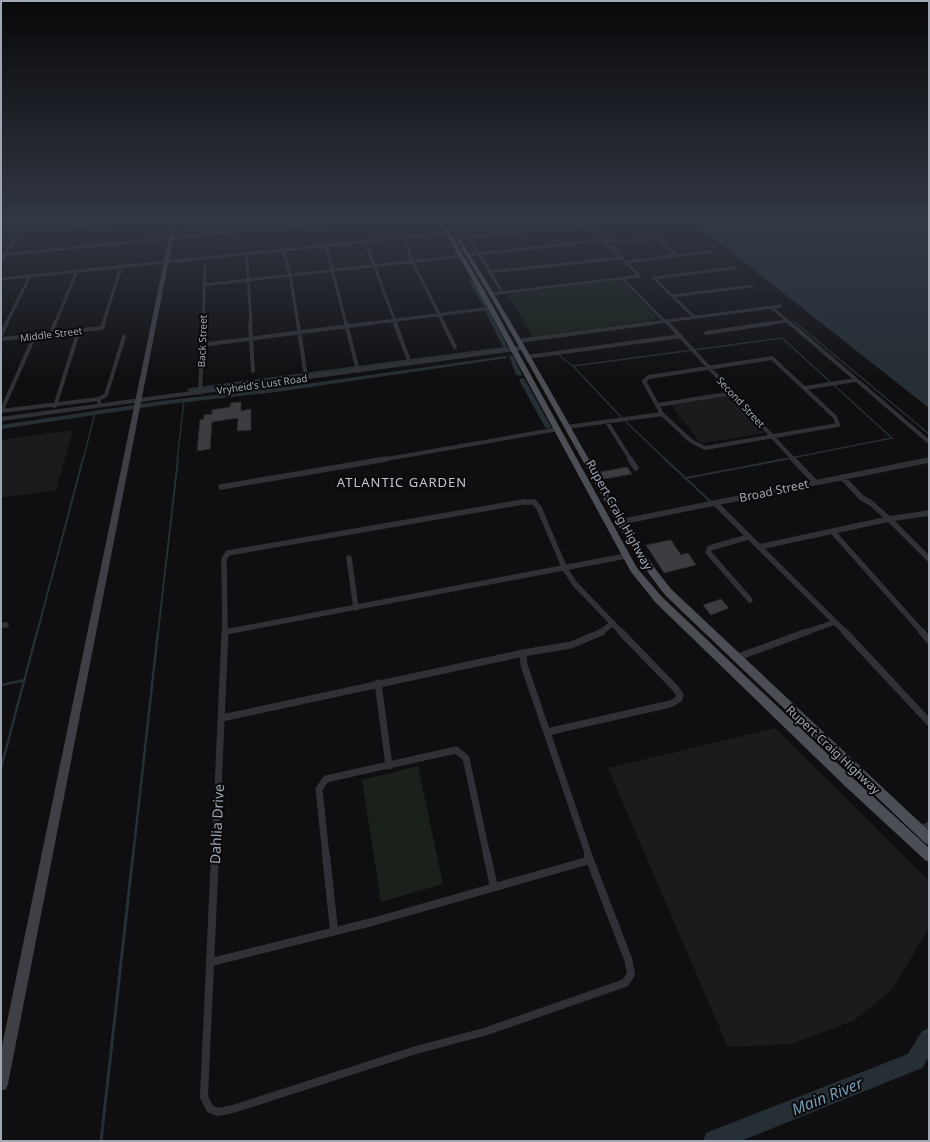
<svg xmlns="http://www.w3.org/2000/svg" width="930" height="1142" font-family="'Noto Sans',sans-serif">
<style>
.built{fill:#1b1b1e}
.green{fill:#19211a}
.water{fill:#252f35}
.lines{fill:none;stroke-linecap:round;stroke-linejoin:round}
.stream-far4{stroke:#252f35;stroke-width:1}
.stream-far3{stroke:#252f35;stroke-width:1.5}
.stream-far2{stroke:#252f35;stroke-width:2}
.stream-far1{stroke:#252f35;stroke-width:2.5}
.stream{stroke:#252f35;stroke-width:3}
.canal{fill:#252f35;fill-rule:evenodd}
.river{fill:#252f35;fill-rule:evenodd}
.building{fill:#3b3d41;stroke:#29292d}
.street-far4{stroke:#303136;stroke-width:3}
.street-far3{stroke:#303136;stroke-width:4}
.street-far2{stroke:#303136;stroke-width:5.5}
.street-far1{stroke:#303136;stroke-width:7}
.street{stroke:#303136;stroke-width:8}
.secondary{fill:#3e4046;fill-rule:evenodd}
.primary{fill:#4c4e55;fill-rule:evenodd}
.labels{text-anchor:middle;stroke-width:4;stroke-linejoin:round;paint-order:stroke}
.far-street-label{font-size:10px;fill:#9fa7b3;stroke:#0a0a0c}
.street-label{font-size:12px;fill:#9fa7b3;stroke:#0a0a0c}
.neighbourhood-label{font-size:13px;letter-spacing:1px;fill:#c0c5cf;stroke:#0a0a0c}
.near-street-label{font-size:14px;fill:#9fa7b3;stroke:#0a0a0c}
.near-water-label{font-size:16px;font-style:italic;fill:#7299b2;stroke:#0a0a0c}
</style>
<rect width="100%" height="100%" fill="#0f0f11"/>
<path class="built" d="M622,280L637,297L626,298L611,281Z
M731,395L765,433L703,443L699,441L671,405Z
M73,430L56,490L1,498V440Z
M775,728L929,881V928L892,990L853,1021L792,1044L728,1047L608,768Z"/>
<path class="green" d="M199,218H210L209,228L185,231L187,222L199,220Z
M611,281L626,298L637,297L658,319L533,337L507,294Z
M418,766L443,884L381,902L362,780Z"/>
<path class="water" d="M688,218H929V408Z"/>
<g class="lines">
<path class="stream-far4" d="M793,321L797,324"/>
<path class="stream-far3" d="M796,323L929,434
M560,356L573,366
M83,460L95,413
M177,460L184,401
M666,460L621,417L573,366L782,338L892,438L781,460"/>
<path class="stream-far2" d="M665,459L711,502
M686,478L786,459
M37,633L83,459
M158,633L178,459"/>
<path class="stream-far1" d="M1,685L25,680
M1,768L37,632
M133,856L158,632"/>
<path class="stream" d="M101,1141L133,855"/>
<path class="canal" d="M470,280L473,281L487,305V306L483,305L469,281Z
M485,310L489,311L508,348V349L190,392L187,390L190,388L503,347L485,311Z
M509,355L513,356L522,375L521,376L516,375L509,356Z
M505,356L507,357V358L277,392L161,405L1,429V425L161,401L277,388Z
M522,378L525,380L551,427L550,428H546L545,427L519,380Z"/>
<path class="river" d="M929,1028V1057L922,1068L741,1141H703L706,1133L908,1054L922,1031Z"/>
</g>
<path class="building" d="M241,402V411L251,409V430L237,431L238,418L212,422L210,449L197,451L200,420L204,419V415L212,414V410L230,407L231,403Z
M627,467L632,474L604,479L600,472Z
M671,540L681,555L688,553L696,565L664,573L646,545Z
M721,599L729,608L711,615L703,605Z"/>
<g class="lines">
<path class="street-far4" d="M12,232L21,218
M454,232L588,218
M1,233L164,218
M405,241L412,261L444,324
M326,246L346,324
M367,246L396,324
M284,252L290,275L298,324
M1,255L373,218
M468,255L605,240L623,242L659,238L677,256
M247,258L251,324
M1,262L18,232
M626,262L713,251
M489,272L622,258
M654,278L734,268
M654,278L695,318
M1,279L448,233
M623,279L665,322
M204,285L461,256
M502,292L469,237L588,225L640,276
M491,294L640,276
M672,296L752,286
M771,307L791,324
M667,322L669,324
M6,324L30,276
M55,324L77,271
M103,324L121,267
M203,324L205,266
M365,324L491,308
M644,324L780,306
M766,324L787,321"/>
<path class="street-far3" d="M250,323L253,371
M298,323L305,371
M346,323L358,371
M395,323L408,358
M443,323L455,347
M668,323L794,460
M790,323L929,442
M706,333L773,323
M51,334L55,323
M1,335L7,323
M1,339L102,328L104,323
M518,341L652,323
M201,345L372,323
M527,357L681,336
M772,358L835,417L838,425L705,448L691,441L662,414L644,381L649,377Z
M805,388L856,380
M200,393L203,323
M99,402V399L106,395L124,337
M658,405L733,393
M55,406L79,330
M1,411L99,399
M1,412L35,335
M1,419L522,348
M607,422L631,460
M567,427L662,414
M381,460L558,429"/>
<path class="street-far2" d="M630,459L636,468
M793,459L815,482
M842,477L862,498L871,503L889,519L929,559
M221,487L386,459
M715,503L846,633
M620,522L929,460
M832,531L923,633
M748,537L710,548L708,552L750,600
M759,547L889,519L929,513
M349,558L356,608
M1,625H6
M225,632L626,556
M225,633L224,559L228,553L523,502H534L539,508L565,569L575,584L622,633
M600,633L613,623
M804,633L835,622"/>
<path class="street-far1" d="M845,632L929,722
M922,632L929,640
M523,653L524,665L589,856
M738,657L806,632
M378,683L389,766
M222,718L523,653L571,645L602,632
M547,732L670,704L679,699L680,695L675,688L621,632
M920,830L929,825
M215,856L225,632
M326,856L319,789L326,779L456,750L466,758L487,856"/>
<path class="street" d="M215,855L204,1097L210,1109L218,1112L233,1109L416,1050L484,1032L625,983L631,974L628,959L588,855
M326,855L334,930
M487,855L494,887
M211,962L372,922L590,860"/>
<path class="secondary" d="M173,218H177L8,1084L6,1089L1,1091V1051Z"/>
<path class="primary" d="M437,218H441L484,290L637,568L662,597L854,779L929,848V862L925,860L846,787L656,603L631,572L478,290Z
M456,238L460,239C504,308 543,378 583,449C611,498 636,547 672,590L929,831V845L925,843L666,596C630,552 606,503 579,454C539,382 499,309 456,239Z"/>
</g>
<linearGradient id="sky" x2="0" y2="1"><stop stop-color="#080809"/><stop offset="0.58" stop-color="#313743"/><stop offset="1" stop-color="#313743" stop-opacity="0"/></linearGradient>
<rect width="930" height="378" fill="url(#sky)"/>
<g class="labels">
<g class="far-street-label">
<text transform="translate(51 334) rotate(-7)" y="4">Middle Street</text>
<text transform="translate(202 341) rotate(-88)" y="4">Back Street</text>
<text transform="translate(262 384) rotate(-8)" y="4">Vryheid's Lust Road</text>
<text transform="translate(741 402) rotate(47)" y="4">Second Street</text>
</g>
<g class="street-label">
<text transform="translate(774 491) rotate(-12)" y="4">Broad Street</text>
<text transform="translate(619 515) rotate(61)" y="4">Rupert Craig Highway</text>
<text transform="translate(833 750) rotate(43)" y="4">Rupert Craig Highway</text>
</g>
<g class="neighbourhood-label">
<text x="402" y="487">ATLANTIC GARDEN</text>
</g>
<g class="near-street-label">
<text transform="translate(217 824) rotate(-87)" y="5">Dahlia Drive</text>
</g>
<g class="near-water-label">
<text transform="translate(827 1096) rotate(-22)" y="6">Main River</text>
</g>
</g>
<rect width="930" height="1142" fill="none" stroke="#9fa7b3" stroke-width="4"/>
</svg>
